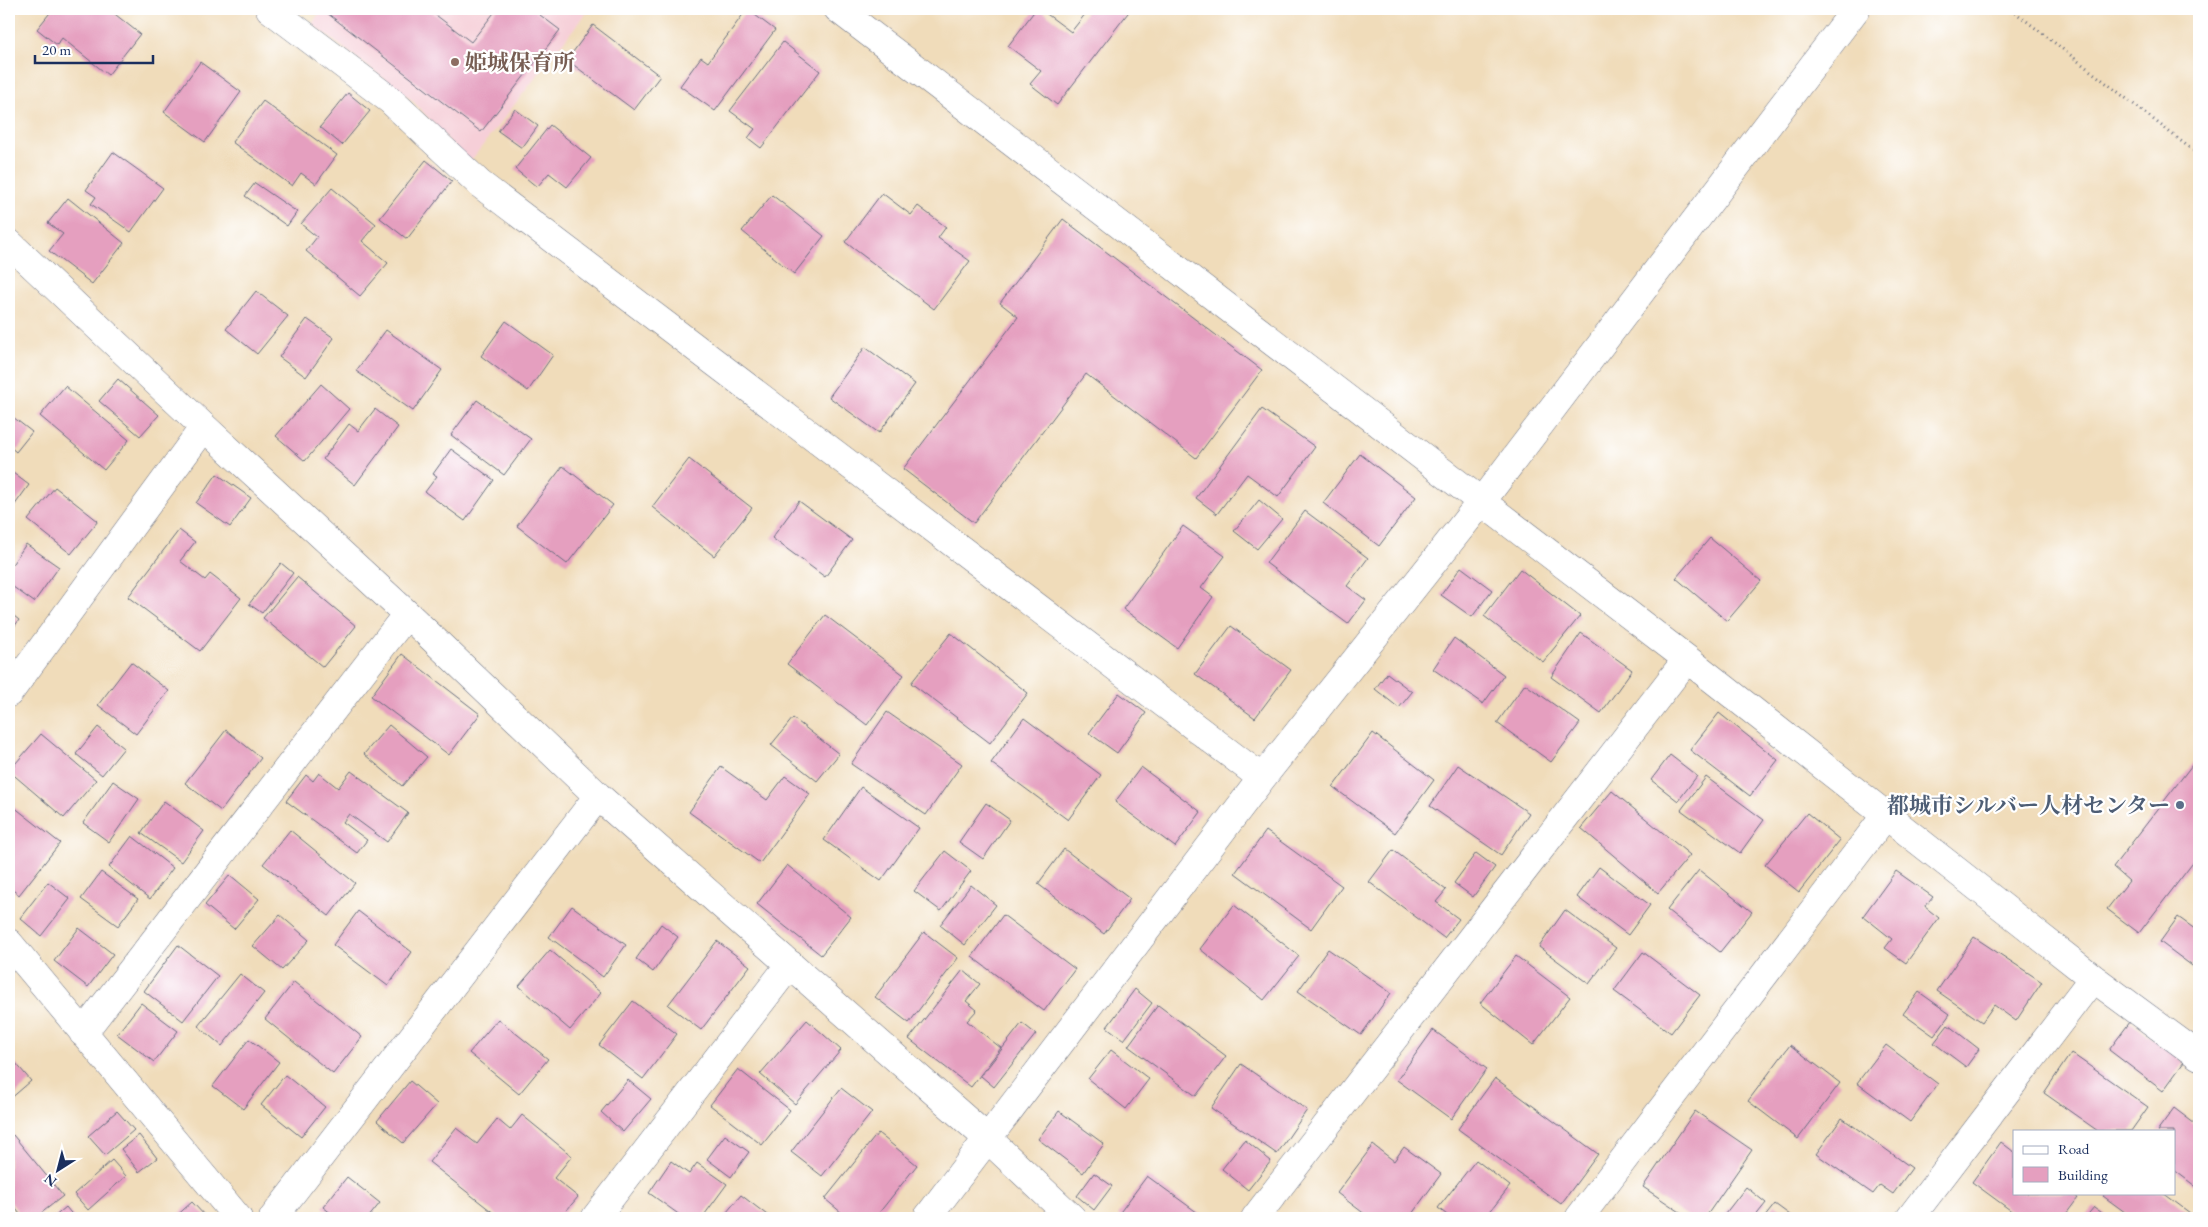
<svg xmlns="http://www.w3.org/2000/svg" width="2208" height="1227" font-family="'EB Garamond','Noto Serif JP',serif">
<style>
.built{fill:#f6cfd8}
.building{fill:#e59fbf}
.lines{fill:none;stroke-linecap:round;stroke-linejoin:round}
.minor-casing{stroke:#666c7e;stroke-width:29}
.path{stroke:#666c7e;stroke-width:3;stroke-dasharray:1 4;stroke-linecap:butt}
.minor{stroke:#fff;stroke-width:28}
.education-dot{fill:#8d6e63;stroke:#fff;stroke-width:2}
.service-dot{fill:#5c6f8a;stroke:#fff;stroke-width:2}
.labels{text-anchor:middle;stroke-width:4.5;stroke-linejoin:round;paint-order:stroke}
.education-label{font-size:22px;font-weight:bold;fill:#785e54;stroke:#fff;text-anchor:start}
.service-label{font-size:22px;font-weight:bold;fill:#4e5e75;stroke:#fff;text-anchor:end}
</style>
<rect width="100%" height="100%" fill="#fff"/>
<filter id="ink" filterUnits="userSpaceOnUse"><feTurbulence type="fractalNoise" baseFrequency=".02" numOctaves="2"/><feDisplacementMap in="SourceGraphic" scale="10" xChannelSelector="R" yChannelSelector="G"/><feConvolveMatrix kernelMatrix="1 2 1 2 8 2 1 2 1" color-interpolation-filters="sRGB"/></filter>
<filter id="wash" filterUnits="userSpaceOnUse"><feTurbulence type="fractalNoise" baseFrequency=".0096" numOctaves="4" result="noise"/><feDisplacementMap in="SourceGraphic" scale="20" xChannelSelector="R" yChannelSelector="G"/><feGaussianBlur stdDeviation="1.12" result="paint"/><feColorMatrix in="noise" values="0 0 0 0 0 0 0 0 0 0 0 0 0 0 0 0 0 1.4 0 .05"/><feComposite in="paint" operator="in"/></filter>
<g filter="url(#wash)">
<rect width="100%" height="100%" fill="#f0dcba"/>
<path class="built" d="M322,9H589L469,163L412,100L312,24Z"/>
<g id="blocks">
<path class="building" d="M53,9H113L111,11L140,34L108,75L62,38L57,45L37,29Z
M331,9H428L471,42L497,9H532L560,30L481,132L327,13Z
M747,9L775,30L715,111L680,86L701,57L708,62Z
M1036,9H1040L1071,32L1086,13L1080,9H1131L1057,105L1030,84L1041,71L1008,46Z
M593,25L660,76L634,110L567,60Z
M783,42L820,71L761,148L748,138L755,129L730,111Z
M200,62L241,92L205,142L164,112Z
M348,93L370,111L342,145L320,127Z
M263,101L337,155L316,184L301,173L292,186L232,142Z
M515,109L538,126L522,148L498,131Z
M550,125L591,158L567,187L549,173L537,187L515,169Z
M113,152L163,188L131,232L91,204L96,197L86,190Z
M426,160L452,181L407,239L380,218Z
M255,183L297,212L287,226L245,196Z
M332,188L376,224L362,241L388,263L360,296L306,251L317,237L301,224Z
M882,193L911,215L918,206L946,227L938,238L970,261L934,309L845,242Z
M772,195L824,236L794,274L742,231Z
M68,198L124,243L92,284L49,251L63,234L48,223Z
M1063,219L1262,370L1196,458L1086,374L974,523L903,469L1018,317L1000,303Z
M256,291L288,316L257,354L226,329Z
M307,319L334,338L306,377L279,357Z
M506,321L553,355L528,391L481,356Z
M386,330L442,370L413,411L356,371Z
M865,347L915,384L879,433L829,397Z
M118,379L159,415L140,436L99,401Z
M321,384L349,409L305,461L276,436Z
M65,386L129,440L104,470L40,416Z
M477,400L531,439L504,475L451,435Z
M375,409L398,427L355,485L323,459L349,424L358,431Z
M1262,409L1315,447L1278,497L1247,474L1217,514L1196,498Z
M13,417L32,432L16,452L9,446V423Z
M451,449L494,480L465,521L425,492L437,476L433,474Z
M1360,454L1416,497L1379,546L1323,503Z
M689,459L752,508L714,556L652,507Z
M563,466L613,505L567,564L517,526Z
M9,470L29,485L9,513Z
M217,474L251,498L230,527L196,503Z
M55,487L98,521L71,554L28,520Z
M1259,500L1282,519L1257,549L1234,531Z
M799,501L852,540L825,577L772,538Z
M1305,511L1368,558L1347,586L1366,600L1348,624L1266,563Z
M1183,526L1225,556L1201,588L1213,597L1177,648L1123,609Z
M179,530L195,542L180,561L205,580L210,574L241,598L200,651L128,597Z
M1710,538L1761,581L1727,621L1676,578Z
M26,544L59,567L34,602L9,584V569Z
M281,563L293,573L262,613L249,604Z
M1461,567L1492,590L1472,617L1441,595Z
M1520,569L1580,616L1543,662L1484,616Z
M297,577L356,626L323,667L263,618Z
M9,612L19,620L9,634Z
M825,615L904,675L867,725L787,664Z
M1231,626L1291,670L1255,718L1195,674Z
M951,633L1028,693L990,743L911,683Z
M1581,633L1632,670L1601,713L1551,677Z
M1454,638L1504,675L1483,704L1433,669Z
M402,654L480,714L449,755L371,696Z
M131,662L169,691L136,734L98,705Z
M1387,673L1412,692L1399,708L1375,689Z
M1525,684L1580,723L1551,762L1497,723Z
M1119,693L1146,713L1117,753L1089,733Z
M887,712L962,764L926,815L851,764Z
M1719,713L1778,760L1750,796L1690,750Z
M793,718L839,754L817,781L771,745Z
M1024,718L1101,775L1068,820L991,763Z
M389,725L427,757L402,786L364,754Z
M98,727L124,748L102,775L76,754Z
M226,730L261,758L221,811L185,783Z
M1373,733L1434,780L1395,833L1333,787Z
M41,734L96,780L64,818L9,771Z
M1670,755L1697,776L1678,801L1651,780Z
M2199,756V855L2139,933L2107,909L2129,881L2113,867Z
M1458,765L1529,813L1501,855L1430,806Z
M721,767L767,800L785,776L810,794L760,863L689,812Z
M1141,767L1201,812L1175,847L1115,802Z
M351,771L408,813L387,842L349,814L343,822L367,840L357,853L286,801L306,775L313,781L319,773L338,788Z
M1706,777L1764,820L1740,853L1681,810Z
M113,781L139,799L109,842L83,823Z
M861,787L919,828L881,881L824,840Z
M1612,791L1690,855L1658,893L1581,828Z
M164,801L204,831L181,862L141,833Z
M9,803L60,843L19,895L9,887Z
M986,803L1010,820L983,859L959,842Z
M1807,813L1840,840L1799,892L1765,865Z
M290,830L355,883L329,916L263,864Z
M1266,831L1342,886L1311,929L1235,873Z
M132,836L173,868L150,899L109,867Z
M1064,849L1130,899L1104,934L1038,884Z
M1393,850L1446,890L1436,902L1459,919L1444,938L1369,882Z
M945,851L971,871L941,911L914,891Z
M1476,853L1495,867L1473,897L1454,883Z
M787,865L851,917L821,955L757,904Z
M1599,867L1650,905L1628,935L1577,897Z
M1699,870L1752,912L1720,952L1667,910Z
M1896,871L1933,897L1925,907L1939,918L1906,963L1885,948L1892,939L1863,916Z
M101,872L138,899L118,926L81,899Z
M230,875L259,899L234,929L205,905Z
M48,882L70,899L41,936L20,918Z
M971,885L996,905L965,945L940,925Z
M1234,905L1299,956L1264,1000L1200,949Z
M572,906L626,945L603,977L549,937Z
M1565,910L1616,948L1589,984L1539,947Z
M358,911L412,952L388,986L333,945Z
M280,915L309,940L282,970L253,946Z
M1003,915L1075,969L1044,1011L972,957Z
M2178,917L2199,932V971L2160,942Z
M661,924L678,937L653,972L636,959Z
M79,928L113,954L88,987L54,961Z
M924,932L958,958L909,1023L875,997Z
M1974,937L2042,982L2016,1021L1994,1005L1982,1022L1937,991Z
M717,941L750,966L701,1030L668,1005Z
M178,945L218,976L183,1021L144,991Z
M1328,949L1391,993L1361,1035L1298,991Z
M550,950L601,993L570,1030L519,986Z
M1643,952L1700,995L1671,1033L1614,991Z
M1516,956L1570,997L1533,1045L1480,1003Z
M963,970L980,984L966,1001L977,1010L967,1021L1001,1048L971,1087L909,1039Z
M240,974L264,993L222,1046L198,1026Z
M294,982L362,1037L333,1074L265,1019Z
M1135,989L1152,1003L1124,1040L1107,1027Z
M1919,992L1950,1014L1934,1036L1903,1014Z
M633,1001L677,1034L643,1079L599,1045Z
M141,1003L178,1031L154,1062L117,1034Z
M1158,1005L1226,1056L1196,1096L1128,1046Z
M498,1019L548,1059L519,1094L469,1053Z
M807,1020L841,1050L795,1104L760,1074Z
M2130,1022L2184,1062L2163,1091L2109,1050Z
M1022,1023L1036,1034L994,1087L981,1076Z
M1948,1025L1979,1049L1966,1067L1934,1043Z
M1433,1030L1487,1069L1451,1119L1397,1080Z
M249,1039L279,1062L243,1109L213,1086Z
M1790,1045L1840,1083L1798,1139L1748,1101Z
M1886,1045L1938,1084L1910,1122L1857,1083Z
M1111,1050L1149,1079L1126,1109L1088,1079Z
M2071,1053L2148,1107L2131,1131H2098L2044,1093Z
M9,1055L31,1081L9,1100Z
M1241,1064L1307,1110L1277,1154L1211,1108Z
M738,1069L790,1110L762,1145L710,1105Z
M285,1075L325,1107L301,1137L261,1105Z
M1495,1078L1598,1154L1561,1204L1458,1129Z
M628,1080L651,1099L623,1132L601,1112Z
M410,1081L437,1104L403,1143L377,1121Z
M841,1088L872,1112L822,1176L791,1152Z
M2174,1108L2199,1127V1189L2174,1170V1131H2157Z
M117,1111L134,1130L105,1155L88,1136Z
M1059,1111L1104,1144L1083,1173L1038,1139Z
M1695,1111L1752,1150L1705,1218H1689L1643,1187Z
M522,1115L572,1156L554,1178L578,1197L560,1218H500L429,1162L456,1128L477,1144L497,1119L510,1130Z
M1842,1118L1912,1168L1893,1194L1880,1185L1873,1194L1816,1154Z
M878,1133L917,1165L875,1218H848L825,1199Z
M13,1135L63,1196L35,1218H23L9,1200V1138Z
M139,1135L157,1158L139,1172L121,1149Z
M725,1135L749,1152L731,1177L707,1159Z
M1245,1140L1271,1161L1248,1190L1222,1169Z
M2001,1142L2014,1152V1193H2071L2078,1198L2063,1218H2021L1972,1182Z
M1373,1145L1394,1161L1404,1147L1441,1174L1409,1218H1370L1337,1193Z
M112,1160L126,1176L88,1210L74,1194Z
M1476,1160L1510,1186L1485,1218H1451L1438,1208Z
M671,1161L689,1174L697,1163L727,1184L702,1218H684L649,1193Z
M1094,1173L1112,1186L1094,1210L1077,1196Z
M1147,1176L1205,1218H1122L1118,1215Z
M347,1177L380,1203L368,1218H337L323,1207Z
M1746,1187L1766,1203L1754,1218H1729L1725,1214Z
M2106,1193H2163L2190,1213L2186,1218H2133L2103,1196Z
M741,1195L771,1218H722Z
M192,1202L207,1218H174Z
M1775,1204L1794,1218H1764Z
M66,1207L75,1218H53Z
M2094,1207L2109,1218H2085Z"/>
</g>
</g>
<g filter="url(#ink)">
<use href="#blocks" fill-opacity="0" stroke="#666c7e" stroke-width="1"/>
<g class="lines">
<defs>
<path id="minor" d="M270,9L390,100L480,184L1262,778
M838,9L1687,659L2093,978L2199,1056
M9,243L204,427L407,614L598,796L987,1138L1072,1218
M9,693L204,427
M9,943L238,1218
M83,1033L407,614
M273,1218L598,796
M595,1218L790,964
M927,1218L1262,778L1482,501L1856,9
M1255,1218L1687,659
M1579,1218L1886,815
M1910,1218L2093,978"/>
</defs>
<use href="#minor" class="minor-casing"/>
<path class="path" d="M2011,9L2199,155"/>
<use href="#minor" class="minor"/>
</g>
</g>
<circle class="education-dot" cx="455" cy="62" r="5"/>
<circle class="service-dot" cx="2180" cy="805" r="5"/>
<g class="labels">
<g class="education-label">
<text x="465" y="70">姫城保育所</text>
</g>
<g class="service-label">
<text x="2170" y="813">都城市シルバー人材センター</text>
</g>
</g>
<rect width="2208" height="1227" fill="none" stroke="#fff" stroke-width="30"/>
<rect x="2013" y="1130" width="162" height="65" fill="#ffffff" stroke="#a4acbf"/>
<rect x="2023" y="1146" width="25" height="8" fill="#ffffff" stroke="#a4acbf"/>
<text x="2058" y="1154" font-size="15" fill="#1b2f5e">Road</text>
<rect x="2023" y="1167" width="25" height="15" fill="#e59fbf" stroke="#a4acbf"/>
<text x="2058" y="1180" font-size="15" fill="#1b2f5e">Building</text>
<g transform="translate(58 1170) rotate(216)" stroke="#ffffff" stroke-width="4" paint-order="stroke">
<path d="M0-4L9 19L0 12L-9 19Z" fill="#1b2f5e"/>
<text y="-8" font-size="14" font-weight="bold" text-anchor="middle" fill="#1b2f5e">N</text>
</g>
<path d="M35 55v8h118v-8" fill="none" stroke="#1b2f5e" stroke-width="2.5"/>
<text x="42" y="55" font-size="15" fill="#1b2f5e" stroke="#ffffff" stroke-width="4" paint-order="stroke">20 m</text>
</svg>
